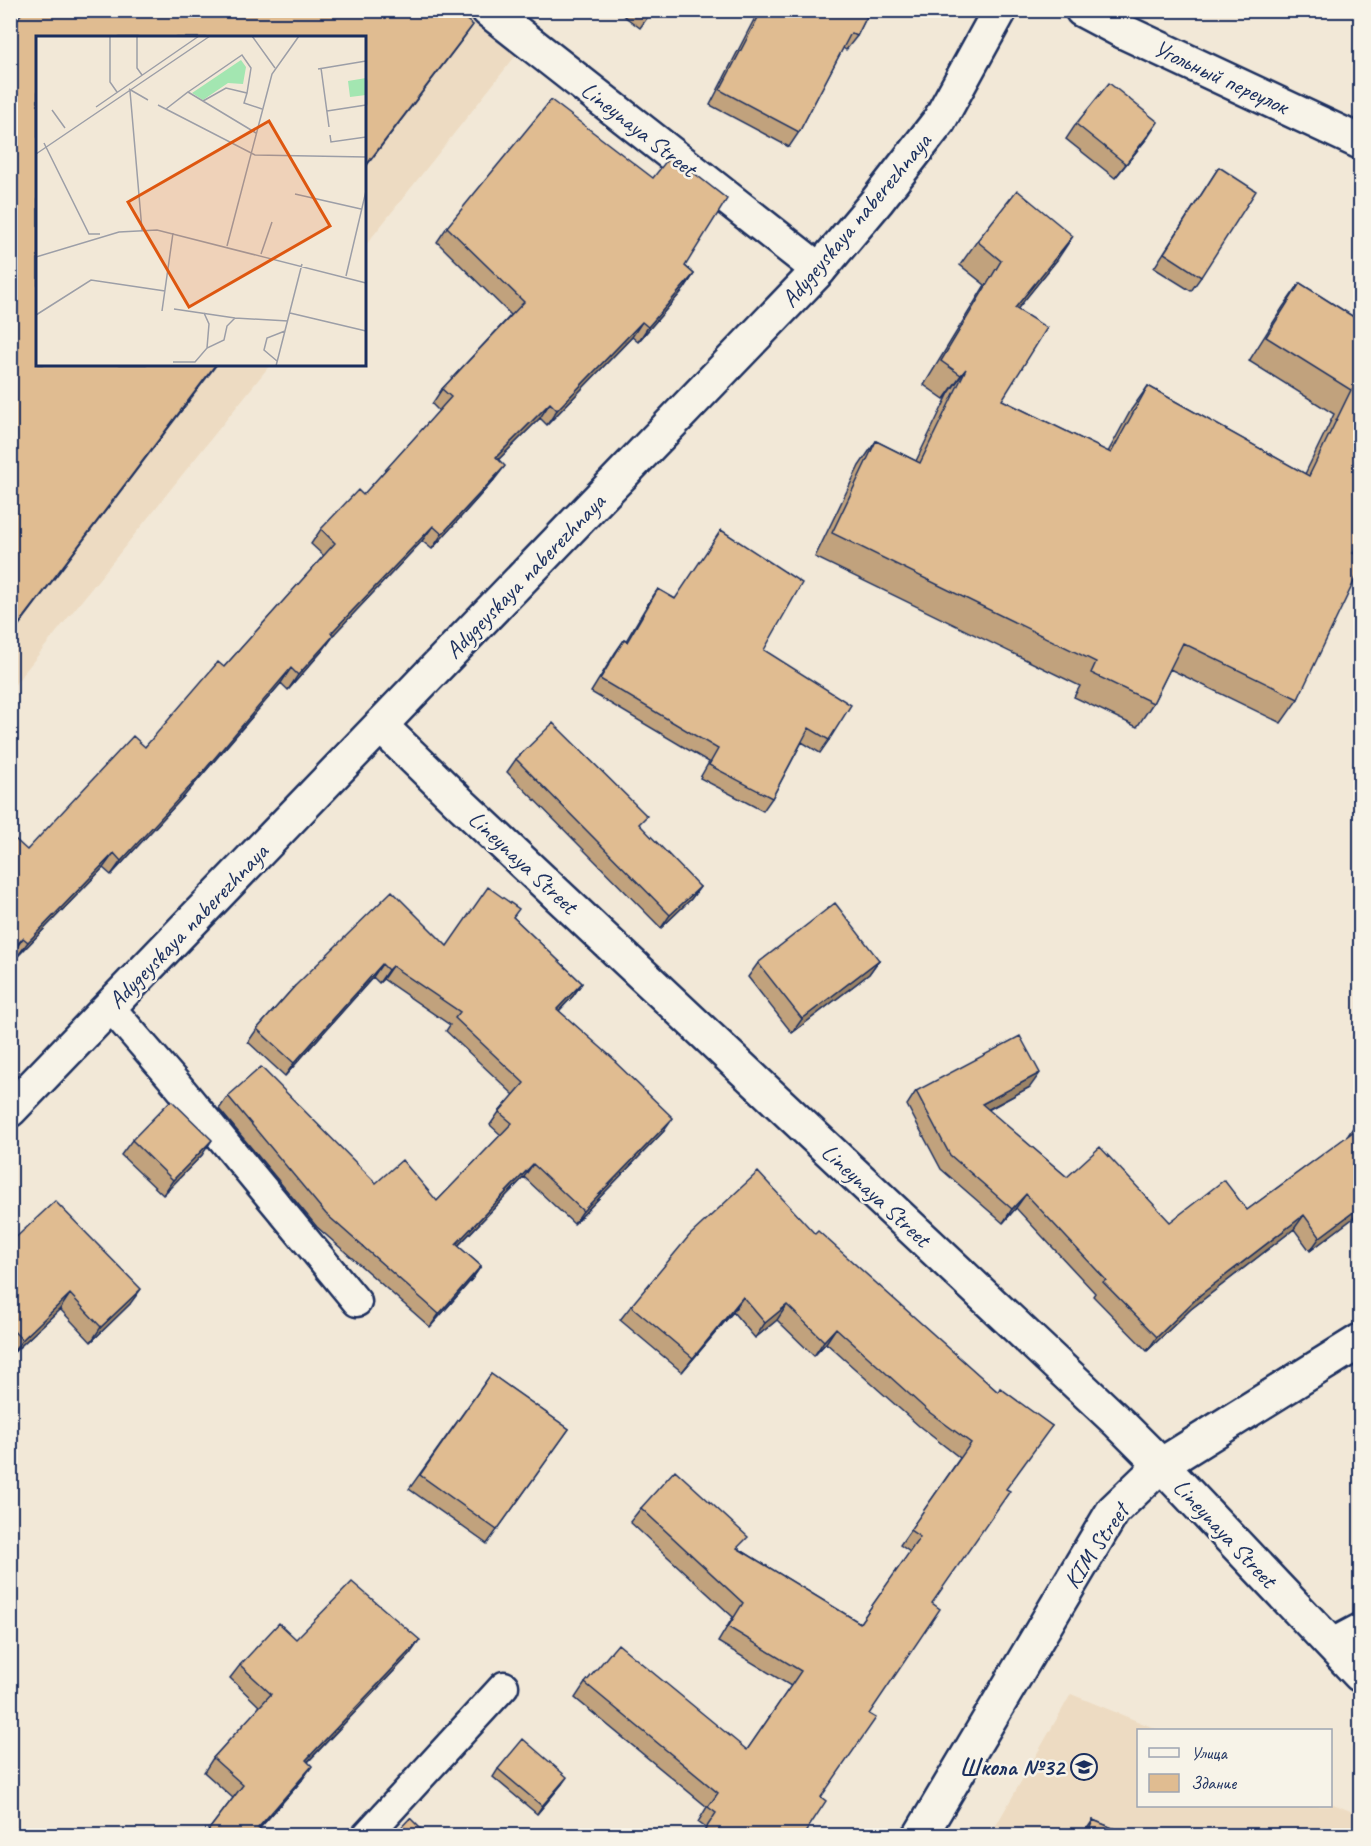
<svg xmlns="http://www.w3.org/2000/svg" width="1371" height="1846" font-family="Caveat,sans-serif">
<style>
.built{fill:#eddbc2}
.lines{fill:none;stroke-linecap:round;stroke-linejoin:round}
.lane-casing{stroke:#1b2f5e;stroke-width:33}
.street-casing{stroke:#1b2f5e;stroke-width:38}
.secondary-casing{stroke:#1b2f5e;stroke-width:38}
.lane{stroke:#f7f3e8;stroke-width:28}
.street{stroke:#f7f3e8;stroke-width:33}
.secondary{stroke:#f7f3e8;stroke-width:33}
.wall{fill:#c1a27d;stroke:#1b2f5e;stroke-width:1.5}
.shaded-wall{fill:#9d8466;stroke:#1b2f5e;stroke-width:1.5}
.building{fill:#e0bc91;stroke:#1b2f5e;stroke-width:1.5}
.labels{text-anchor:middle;stroke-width:5;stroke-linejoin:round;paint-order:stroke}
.street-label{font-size:24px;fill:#1b2f5e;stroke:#f7f3e8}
.poi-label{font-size:24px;font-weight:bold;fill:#1b2f5e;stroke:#f7f3e8;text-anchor:end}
.inset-road{fill:none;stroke:#9c9ea7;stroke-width:1.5}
.view{fill:#de5710;fill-opacity:0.15;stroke:#de5710;stroke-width:3}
.inset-edge{fill:none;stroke:#1b2f5e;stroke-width:3}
</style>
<rect width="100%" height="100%" fill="#f2e8d7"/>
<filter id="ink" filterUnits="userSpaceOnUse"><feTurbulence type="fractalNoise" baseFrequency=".0167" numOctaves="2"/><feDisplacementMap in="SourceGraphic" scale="12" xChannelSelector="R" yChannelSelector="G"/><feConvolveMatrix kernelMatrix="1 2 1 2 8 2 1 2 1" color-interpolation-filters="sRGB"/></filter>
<g filter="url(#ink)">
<path class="built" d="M11,11H464L521,49L365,246L364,38H38V364L270,365L11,689Z
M1071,1694L1159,1730H1138V1806H1330L1331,1803L1360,1815V1835L990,1836Z"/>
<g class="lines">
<defs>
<path id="lane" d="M110,1007L175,1082L357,1302
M1330,1644L1360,1628
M366,1836L504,1686"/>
<path id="street" d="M488,10L819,270
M1082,10L1118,29L1360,142
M381,726L460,803L1119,1423L1161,1465L1360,1675"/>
<path id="secondary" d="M10,1110L819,270L877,201L939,121L1000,10
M920,1836L1113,1511L1161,1465L1360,1341"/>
</defs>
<use href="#lane" class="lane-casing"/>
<use href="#street" class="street-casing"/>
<use href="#secondary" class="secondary-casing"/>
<use href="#lane" class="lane"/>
<use href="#street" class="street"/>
<use href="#secondary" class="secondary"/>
</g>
<path class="wall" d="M616,10H653L640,28Z
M759,10H870L857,36L846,50L843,48L799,132L789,147L710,105Z
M1076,124L1148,137L1115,178L1066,139Z
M1219,167L1201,277L1191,291L1154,268Z
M447,227L685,266L694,274L684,289L638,342L632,337L547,425L540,418L498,460L494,480L432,549L422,541L333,635H334L323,650L288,690L281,683L185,795L111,875L103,868L17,957L13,953L10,956V844L27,850L145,747L224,667L324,556L311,544L321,529L363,495L439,411L432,404L442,389L511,315L437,242Z
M977,241L1057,260L1017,309L1002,400L1108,452L1131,410L1148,386L1305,474L1334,414L1249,361L1283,307L1300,283L1360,321L1353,553L1298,699L1281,723L1170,669L1153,703L1137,727L1074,697L1080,686L815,557L859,466L876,441L916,461L949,393L944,399L924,385L985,285L960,265Z
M658,589L764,650L829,740L820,753L802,742L772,798L763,811L700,778L709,762L591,692L615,653L624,640L626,641L649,602Z
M516,759L700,887L691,899L661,928L507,772Z
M513,917L582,983L573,996L559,1011L615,1062L664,1131L574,1224L524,1177L458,1246L481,1266L472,1279L430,1327L317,1227L219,1109L228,1096L376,1183L437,1201L501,1135L490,1125L499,1112L514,1095L446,1031L450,1025L383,979L379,983L373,977L285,1076L248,1042L257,1029L295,986L447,946Z
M879,960L869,974L792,1033L748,977L758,963Z
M1030,1087L988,1110L1067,1177L1170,1222L1247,1210L1347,1137L1354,1126L1360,1121V1213L1310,1251L1294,1229L1191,1309L1147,1351L1093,1296L1095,1293L1016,1208L1003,1223L941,1169L907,1105L916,1091Z
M132,1140L202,1155L163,1195L121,1155Z
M815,1234L998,1392L1052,1426L706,1828L698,1822L707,1807L575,1698L585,1683L747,1750L791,1686L718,1642L733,1617L630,1522L641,1508L739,1549L860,1623L910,1552L900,1545L960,1458L919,1426L826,1343L814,1356L777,1320L755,1338L733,1312L682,1372L620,1320L631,1306Z
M10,1243L130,1304L91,1342L60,1309L12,1354L10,1353Z
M491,1374L569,1429L487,1544L409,1489Z
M1360,1446V1470L1353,1457Z
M296,1639L410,1654L308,1762L302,1780L259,1829L204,1836L233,1798L204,1772L213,1758L260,1707L230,1678L240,1665Z
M498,1769L562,1784L537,1814L493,1777Z
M1093,1820L1132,1836H1082Z"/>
<path class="shaded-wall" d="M473,25L462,40L364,169V168Z
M1158,122L1148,137L1115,178L1126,164Z
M1073,236L1057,260L999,332L1015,308Z
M694,274L684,289L638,342L648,327Z
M642,322L632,337L547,425L557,410Z
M216,364H217L10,637V636Z
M966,369L949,393L944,399L961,375Z
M550,403L540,418L486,472L496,457Z
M505,466L494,480L432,549L442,534Z
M433,526L422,541L321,648L331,633Z
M334,635L323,650L288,690L298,675Z
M291,668L281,683L185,795L111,875L121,861Z
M114,853L103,868L17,957L28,942Z
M700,887L691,899L661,928L670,915Z
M23,938L13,953L10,956V952Z
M879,960L869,974L792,1033L802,1019Z
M382,964L373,977L285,1076L294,1063Z
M392,966L383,979L379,983L388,970Z
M582,983L573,996L548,1022L557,1009Z
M1040,1073L1030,1087L972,1118L982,1104Z
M673,1118L664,1131L574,1224L583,1211Z
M212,1140L202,1155L163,1195L173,1180Z
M533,1164L524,1177L447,1257L456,1244Z
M1026,1194L1016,1208L1003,1223L1012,1209Z
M1360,1207V1213L1310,1251L1320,1237Z
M1304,1215L1294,1229L1191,1309L1147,1351L1157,1337L1200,1295Z
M481,1266L472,1279L430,1327L439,1314Z
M141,1289L130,1304L91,1342L101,1327Z
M70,1294L60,1309L12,1354L22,1340Z
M743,1297L733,1312L682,1372L693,1358Z
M787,1305L777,1320L755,1338L765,1323Z
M836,1328L826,1343L814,1356L824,1341Z
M420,1640L410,1654L296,1774L306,1760Z
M312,1766L302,1780L253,1836L258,1828Z
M567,1777L562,1784L537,1814L542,1806Z"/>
<path class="building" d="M24,10H453L473,25L364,168V38H38V364H216L10,636V29Z
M762,10H870L857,36L851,33L799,132L720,90Z
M1109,83L1158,122L1126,164L1076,124Z
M551,100L653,178L671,155L727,199L685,266L694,274L648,327L642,322L557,410L550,403L496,457L505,466L442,534L433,526L331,633L334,635L298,675L291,668L196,780L121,861L114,853L28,942L23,938L10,952V844L15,839L27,850L133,736L145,747L218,662L224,667L335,543L321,529L358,490L363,495L451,397L442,389L524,302L447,227Z
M1219,167L1256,191L1201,277L1164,253Z
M1017,190L1073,236L1015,308L1047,328L1002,400L1111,453L1148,386L1309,476L1351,390L1266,337L1300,283L1360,321V538L1353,553L1360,556V569L1298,699L1183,643L1153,703L1091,673L1096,662L832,533L876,441L920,463L966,369L961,375L941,361L1001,261L977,241Z
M721,530L802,583L764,650L851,705L829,740L809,728L772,798L709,765L718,749L600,679L624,640L627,642L658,589L675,599Z
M553,723L647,816L639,824L700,887L670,915L516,759Z
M488,887L519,909L513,917L582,983L557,1009L616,1061L615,1062L673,1118L583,1211L533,1164L456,1244L481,1266L439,1314L326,1214L228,1096L261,1067L376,1183L402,1160L437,1201L512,1123L499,1112L524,1083L455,1018L460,1012L392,966L388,970L382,964L294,1063L257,1029L295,986L392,891L447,946Z
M835,903L879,960L802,1019L758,963Z
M1020,1036L1040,1073L982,1104L1067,1177L1100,1147L1170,1222L1224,1180L1247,1210L1357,1129L1354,1126L1360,1121V1207L1320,1237L1304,1215L1200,1295L1157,1337L1103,1282L1106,1280L1026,1194L1012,1209L950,1155L916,1091Z
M171,1100L212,1140L173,1180L132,1140Z
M758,1172L815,1234L818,1231L998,1392L1000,1388L1052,1426L1006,1489L1010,1491L932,1603L940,1609L869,1714L876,1718L821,1797L826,1801L803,1836H701L716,1813L708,1807L718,1793L585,1683L618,1644L747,1750L801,1671L728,1627L743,1603L641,1508L675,1470L748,1537L737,1548L860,1623L920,1537L910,1530L971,1443L929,1412L836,1328L824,1341L787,1305L765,1323L743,1297L693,1358L631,1306L689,1236Z
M55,1201L141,1289L101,1327L70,1294L22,1340L10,1327V1243Z
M491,1374L569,1429L497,1530L420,1475Z
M352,1582L420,1640L306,1760L312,1766L258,1828L267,1836H204L243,1785L213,1758L271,1694L240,1665L279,1623L296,1639Z
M523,1739L567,1777L542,1806L498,1769Z
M410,1818L428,1836H393Z
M1093,1820L1132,1836H1087Z"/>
</g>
<defs>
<symbol id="school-ring" viewBox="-11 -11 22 22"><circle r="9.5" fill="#f7f3e8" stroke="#1b2f5e" stroke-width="1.5"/><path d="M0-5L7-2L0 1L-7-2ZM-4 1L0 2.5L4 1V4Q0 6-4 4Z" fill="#1b2f5e"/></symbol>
</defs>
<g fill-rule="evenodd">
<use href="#school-ring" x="1069" y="1752" width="30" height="30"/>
</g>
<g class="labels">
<g class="street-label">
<text transform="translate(1221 77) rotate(25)" y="8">Угольный переулок</text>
<text transform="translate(639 129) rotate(38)" y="8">Lineynaya Street</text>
<text transform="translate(856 220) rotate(-50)" y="8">Adygeyskaya naberezhnaya</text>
<text transform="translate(525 576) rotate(-46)" y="8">Adygeyskaya naberezhnaya</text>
<text transform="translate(523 862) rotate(43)" y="8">Lineynaya Street</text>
<text transform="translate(188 926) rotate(-46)" y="8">Adygeyskaya naberezhnaya</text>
<text transform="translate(876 1195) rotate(43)" y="8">Lineynaya Street</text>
<text transform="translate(1225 1533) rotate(47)" y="8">Lineynaya Street</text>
<text transform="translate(1096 1546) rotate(-56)" y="8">KIM Street</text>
</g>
<g class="poi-label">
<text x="1064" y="1775">Школа №32</text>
</g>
</g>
<g transform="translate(36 36)">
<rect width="330" height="330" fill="#f2e8d7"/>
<path d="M205,24L210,31L207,48L192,47L167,64L156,57ZM330,42V59L314,61L312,45Z" fill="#a3e6b1"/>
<path class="inset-road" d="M74,0V46L81,56M101,0V32L106,39M216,0L239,32M285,32L293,91M282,33L330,25M93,53L112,64M94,55L106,194M152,56L206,19L215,32L211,57L190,52L167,65M211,57L208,67L226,73M122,69L219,119L330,121M60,71L163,0M130,73L152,56L220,97M16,74L29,92M291,75L330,69M294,99L295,106L330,101M8,107L53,198H64M0,118L174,0M259,158L325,173M191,210L236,38L263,0M225,218L236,186M0,221L83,196L121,194L330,247M310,240L330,155M138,273L199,282M126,275L137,197M168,277L173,288L171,312M254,277L330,295M0,279L55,244L129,255M241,325L228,314L231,302L249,295M137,326H159L171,312L188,304L191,290L199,282L252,285M240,330L266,228"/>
<path class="view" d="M233,85L294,190L153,271L92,166Z"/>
<rect width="330" height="330" class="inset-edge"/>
</g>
<rect width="1371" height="1846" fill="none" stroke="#f7f3e8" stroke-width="36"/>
<rect x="18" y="18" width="1335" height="1810" fill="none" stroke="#1b2f5e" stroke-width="2" filter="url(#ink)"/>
<rect x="1137" y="1729" width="195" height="78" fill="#f7f3e8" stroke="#9fa5b1" stroke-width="1.5"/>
<rect x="1149" y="1748" width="30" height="9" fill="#f7f3e8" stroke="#9fa5b1" stroke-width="1.5"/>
<text x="1191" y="1759" font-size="18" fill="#1b2f5e">Улица</text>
<rect x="1149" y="1774" width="30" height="18" fill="#e0bc91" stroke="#9fa5b1" stroke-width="1.5"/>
<text x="1191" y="1789" font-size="18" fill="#1b2f5e">Здание</text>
</svg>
